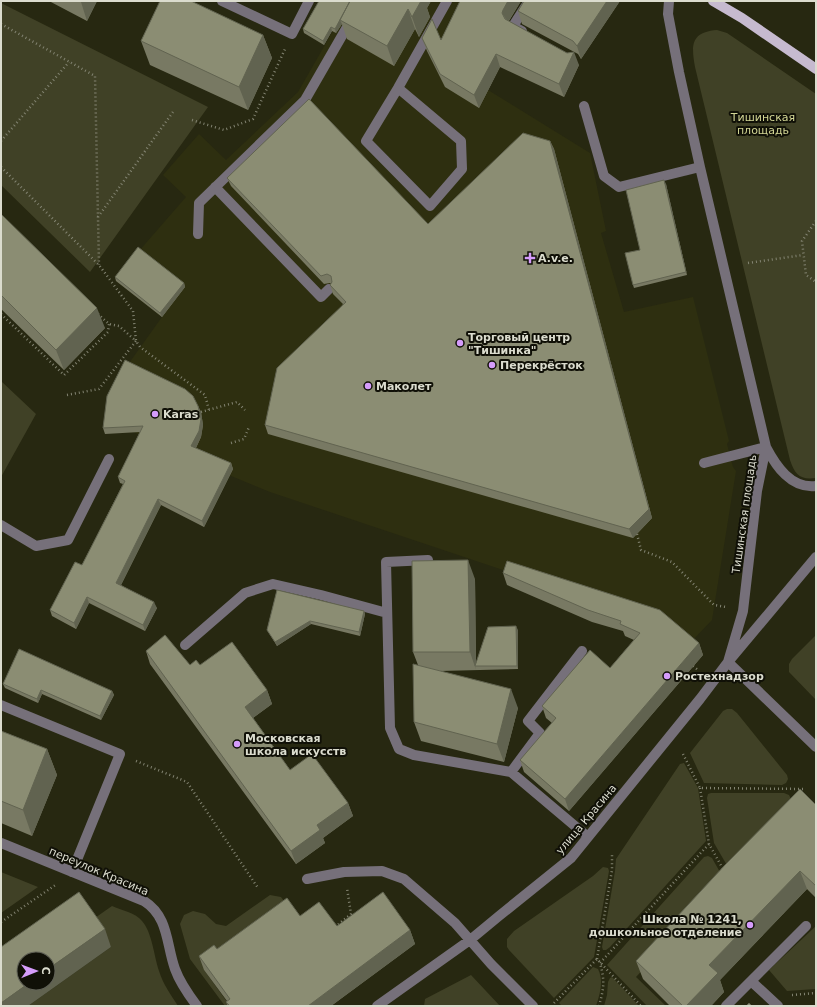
<svg xmlns="http://www.w3.org/2000/svg" width="817" height="1007" font-family="'DejaVu Sans',sans-serif">
<style>
.built{fill:#2e2f10}
.green{fill:#404126}
.lines{fill:none;stroke-linecap:round;stroke-linejoin:round}
.path{stroke:#838472;stroke-width:2.5;stroke-dasharray:1 3;stroke-linecap:butt}
.minor{stroke:#76707a;stroke-width:10}
.major{stroke:#c6bacf;stroke-width:10}
.wall{fill:#787963}
.shaded-wall{fill:#616350}
.building{fill:#8b8d73;stroke:#616350}
.poi-dot{fill:#d59cfb;stroke:#101007;stroke-width:1.5}
.labels{text-anchor:middle;stroke-width:4;stroke-linejoin:round;paint-order:stroke}
.park-label{font-size:11px;fill:#d3d695;stroke:#101007}
.poi-label{font-size:11px;font-weight:bold;fill:#dbdcce;stroke:#101007;text-anchor:start}
.street-label{font-size:11px;fill:#dbdcce;stroke:#101007}
</style>
<rect width="100%" height="100%" fill="#272811"/>
<path class="built" d="M350,1H462L441,41L454,72L488,90L590,153L606,231L601,233L624,312L693,297L729,441L727,444L730,456L733,467L736,471L712,620L690,643L509,572L270,492L190,459L119,425L127,366L162,317L116,281L139,251L186,197L163,175L199,134L226,160L298,92Z"/>
<path class="green" d="M1,3L208,107L90,272L1,185Z
M717,30L727,33L816,94V478C800,480 795,475 790,460L695,67C691,45 691,32 717,30Z
M1,381L36,414L1,477Z
M816,635V700L789,672V664L792,659Z
M727,709H732L737,713L787,775L788,779L786,783L782,785L704,783L690,753L723,711Z
M684,763L698,788L706,841L610,947L606,950H603L602,947L615,871L616,859L680,764Z
M711,793H784L789,795L792,801L732,874L714,843L707,798L708,794Z
M708,856L712,858L725,881L636,977L666,1006H647L607,965L704,857Z
M603,867L608,868L609,871L594,957L554,998L509,950L507,947V939L514,931L593,876Z
M1,872L38,887L1,913Z
M270,895L281,897L292,912L204,970L230,1006H225L190,959L180,924L184,915L193,911L205,914L216,924L226,926Z
M112,906C121,910 136,913 142,921C152,932 154,956 159,971C163,984 171,995 178,1006H28L111,947L92,920Z
M816,926V989L787,991L769,970Z
M593,967L598,969C604,981 600,994 596,1006H562L559,1003Z
M471,975L500,1006H424L425,999Z
M612,977L639,1006H604L607,995L608,982L610,978Z"/>
<g class="lines">
<path class="path" d="M1,24L95,76L99,265
M192,120L224,130L253,119L285,49
M1,141L69,62
M1,167L99,265L133,311L136,341L140,347L205,395L209,410
M98,217L173,112
M816,221L802,241L806,275L816,282
M748,263L803,255
M1,314L64,375L108,332L109,324
M67,395L99,389L136,341L119,326L109,324L98,314
M201,412L237,402L245,410
M231,443L244,439L249,427
M637,534L641,550L672,562L714,605L726,607
M693,666L698,670
M683,754L700,788L806,789
M136,761L187,782L258,888
M700,788L709,844L723,869
M1,922L57,884
M335,927L351,914L347,888
M597,959L612,870V854
M792,995L816,993
M554,1003L597,959L641,1006
M599,1006C604,988 605,981 600,963L709,844"/>
<path class="minor" d="M222,1L292,34L309,1
M669,1L668,14L679,72L700,167L766,447L757,491L743,611L728,662
M522,31L513,26L529,1
M398,88L461,141L462,169L430,206L366,141L398,88L447,1
M584,106L604,176L619,187L700,167
M215,187L321,297L329,289
M198,234L199,203L305,100L362,1
M766,447C776,466 791,489 816,486
M704,463L766,447
M1,525L36,546L68,540L109,459
M428,560L386,562L390,728L399,749L414,755L511,772L588,837
M185,645L245,593L273,584L321,595L387,613
M728,662L816,747
M1,705L120,754L72,872
M511,772L540,733L528,721L582,651
M1,843L144,901C169,917 166,944 175,969C180,983 188,994 197,1006
M307,879L344,872L382,871L404,879L455,923L491,964L533,1006
M751,981L806,926
M377,1006L470,940L499,916L571,858L700,699L728,662L816,557
M726,1006L751,981L778,1006"/>
<path class="major" d="M713,1L742,18L816,69"/>
</g>
<path class="wall" d="M49,1H97L87,21Z
M319,1H431L427,8L430,17L419,37L415,29L394,66L347,39L342,24L336,33L332,31L324,45L304,33L303,29Z
M460,1H521L509,21L579,65L564,97L500,67L479,108L445,87L427,51L422,38L441,40Z
M620,1L581,59L578,54L522,24L518,11Z
M263,35L272,58L248,110L150,65L141,41Z
M550,141L554,149L652,518L633,538L268,434L265,425L343,304L333,294L330,285L331,283H330L324,284L231,186L227,178L428,224Z
M666,184L687,275L634,288L633,285L640,250Z
M1,214L105,328L64,370L1,309Z
M115,277L184,283L185,287L162,317L116,281Z
M198,406L201,412L203,425L201,437L196,448L231,463L233,469L204,527L161,505L121,585L157,608L145,631L89,603L76,629L52,616L50,610L82,565L123,484L120,483L118,477L140,432L105,434L103,428Z
M503,573L699,643L703,655L569,811L524,772L520,760L552,723L546,718L542,706L610,668L634,640L625,636L623,631L592,622L507,585Z
M475,579L476,663L518,630V669L440,671L518,708L504,762L421,741L414,722L418,665L413,652Z
M277,590L364,611L365,614L360,636L311,624L277,646L269,633L267,630Z
M146,651L190,665L267,690L272,704L253,718L290,770L348,803L353,816L323,838L325,843L296,864L150,664Z
M3,684L112,691L114,695L101,720L42,694L38,703L5,688Z
M1,731L47,749L57,775L32,836L1,823Z
M816,805V898L807,889L720,980L724,992L711,1006H670L643,979L636,961Z
M300,916L337,926L410,930L415,944L331,1006H228L226,1002L227,1001L204,970L199,956Z"/>
<path class="shaded-wall" d="M81,1H97L87,21L81,2Z
M421,1H431L427,8L430,17L419,37L412,17Z
M508,1H521L508,22L502,13L503,10Z
M607,1H620L581,59L577,46Z
M408,9L415,29L394,66L387,46Z
M340,20L342,24L336,33L335,29Z
M331,27L332,31L324,45L323,41Z
M263,35L272,58L248,110L239,87Z
M574,52L579,65L564,97L559,84Z
M496,54L500,67L479,108L474,95Z
M550,141L554,149L652,518L633,538L629,529Z
M664,180L666,184L687,275L686,272Z
M184,283L185,287L162,317L160,313Z
M97,308L105,328L64,370L56,350Z
M198,406L201,412L203,425L201,437L194,452L191,446Z
M231,463L233,469L204,527L202,521Z
M158,499L161,505L119,589L116,583Z
M468,560L475,579L476,666H475L476,670L470,652Z
M87,597L89,603L76,629L74,623Z
M154,602L157,608L145,631L143,625Z
M364,611L365,614L360,636L359,632Z
M310,621L311,624L277,646L275,642Z
M516,626L518,630V669L517,666Z
M699,643L703,655L569,811L565,799Z
M511,689L518,708L504,762L497,744Z
M41,690L42,694L38,703L37,699Z
M267,690L272,704L250,720L245,707Z
M112,691L114,695L101,720L100,716Z
M47,749L57,775L32,836L23,810Z
M348,803L353,816L323,838L325,843L296,864L291,851L317,825Z
M800,871L807,889L720,980L724,992L711,1006H686L709,965Z
M105,929L111,947L28,1006H1V1003L29,983H48V969Z
M410,930L415,944L331,1006H308Z"/>
<path class="building" d="M160,1H191L263,35L239,87L141,41Z
M319,1H350L335,29L331,27L323,41L303,29Z
M350,1H421L412,17L408,9L387,46L340,20Z
M460,1H508L503,10L502,13L505,19L567,53L574,52L559,84L496,54L474,95L440,74L422,38L432,19L441,40Z
M524,1H607L577,46L573,41L518,11Z
M309,99L428,224L523,133L550,141L649,509L629,529L265,425L277,368L346,302L330,285L332,282L331,276L327,274L321,276L227,178Z
M664,180L686,272L633,285L625,253L640,250L626,190Z
M1,214L97,308L56,350L1,295Z
M138,247L184,283L160,313L115,277Z
M125,360L185,389L193,396L198,406L201,419L199,431L191,446L231,463L202,521L158,499L116,583L154,602L143,625L87,597L74,623L50,610L75,562L82,565L125,481L118,477L143,426L103,428L107,396Z
M468,560L470,652H413L412,561Z
M507,561L660,610L699,643L565,799L520,760L556,718L542,706L590,650L610,668L640,633L620,624L621,621L588,610L503,573Z
M277,590L364,611L359,632L310,621L275,642L267,630Z
M516,626L517,666H475L488,627Z
M165,635L190,665L196,660L200,665L232,642L267,690L245,707L290,770L312,754L348,803L317,825L320,830L291,851L146,651Z
M19,649L112,691L100,716L41,690L37,699L3,684Z
M413,664L511,689L497,744L414,722Z
M1,731L47,749L23,810L1,801Z
M800,789L816,805V886L800,871L709,965L718,973L686,1006H683L636,961L725,865Z
M79,892L105,929L48,969V959H24V983H29L1,1003V947Z
M383,892L410,930L308,1006H230L226,1002L230,999L199,956L214,945L217,949L287,898L300,916L319,902L337,926Z
M749,1003L752,1006H746Z"/>
<g class="poi-dot">
<path d="M528 252h4v4h4v4h-4v4h-4v-4h-4v-4h4z"/>
<circle cx="460" cy="343" r="4"/>
<circle cx="492" cy="365" r="4"/>
<circle cx="368" cy="386" r="4"/>
<circle cx="155" cy="414" r="4"/>
<circle cx="667" cy="676" r="4"/>
<circle cx="237" cy="744" r="4"/>
<circle cx="750" cy="925" r="4"/>
</g>
<g class="labels">
<g class="park-label">
<text x="763" y="121">Тишинская<tspan x="763" dy="13">площадь</tspan></text>
</g>
<g class="poi-label">
<text x="538" y="262">A.v.e.</text>
<text x="468" y="341">Торговый центр<tspan x="468" dy="13">"Тишинка"</tspan></text>
<text x="500" y="369">Перекрёсток</text>
<text x="376" y="390">Маколет</text>
<text x="163" y="418">Karas</text>
<text x="675" y="680">Ростехнадзор</text>
<text x="245" y="742">Московская<tspan x="245" dy="13">школа искусств</tspan></text>
<text x="742" y="923" text-anchor="end">Школа № 1241,<tspan x="742" dy="13">дошкольное отделение</tspan></text>
</g>
<g class="street-label">
<text transform="translate(744 514) rotate(-82)" y="4">Тишинская площадь</text>
<text transform="translate(586 819) rotate(-50)" y="4">улица Красина</text>
<text transform="translate(99 871) rotate(23)" y="4">переулок Красина</text>
</g>
</g>
<rect width="817" height="1007" fill="none" stroke="#dbdcce" stroke-width="4"/>
<g transform="translate(36 971) rotate(89)"><circle r="19" fill="#101007" stroke="#616257"/>
<path d="M0-3L7 15L0 10L-7 15Z" fill="#d59cfb"/>
<text y="-6" font-size="11" font-weight="bold" text-anchor="middle" fill="#dbdcce">С</text>
</g>
</svg>
